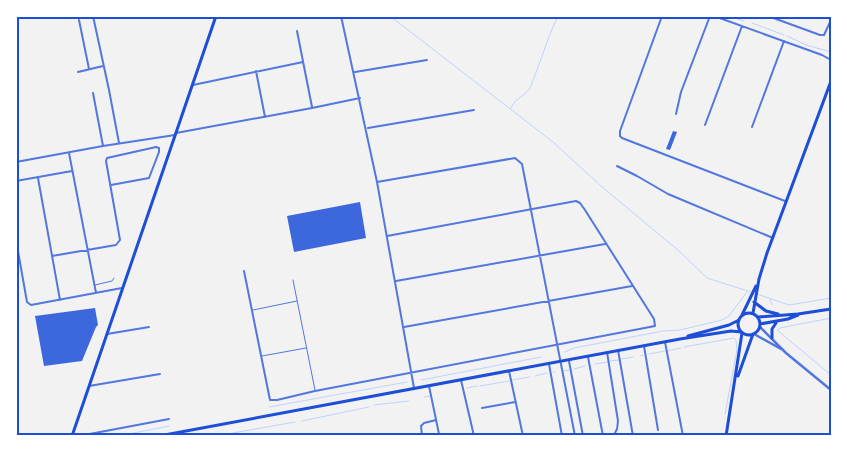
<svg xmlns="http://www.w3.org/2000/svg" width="847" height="452" font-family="Lora,serif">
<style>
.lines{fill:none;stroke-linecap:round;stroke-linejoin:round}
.stream{stroke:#bfd3fe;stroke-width:1}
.building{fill:#3d67dc}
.service{stroke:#5277de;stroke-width:1}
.minor{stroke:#5277de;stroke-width:2}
.tertiary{stroke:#5277de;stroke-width:2.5}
.secondary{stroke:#1d4ed8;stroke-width:3}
.neatline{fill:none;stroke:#1d4ed8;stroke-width:2}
</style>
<rect width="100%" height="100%" fill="#f2f2f2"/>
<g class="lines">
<path class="stream" d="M390,16L553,142L601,186L679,251L707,278L751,292
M729,16L744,21
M752,23L784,35
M787,36L806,45L831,52
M511,108C517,95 525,98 531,86L552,29L558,16
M757,294L789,305L831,298
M770,299L772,305
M831,318L780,328L777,330L831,375
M684,347L734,338L736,340L737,350L725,414
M667,351L681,348
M565,352L574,348L663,331L680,330L722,320L729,316L747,292
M649,354L665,351
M640,356L643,355
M621,359L633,357
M610,361L619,360
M595,364L607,362
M574,369L585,366
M563,371L569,370
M553,372H555
M535,376L547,373
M421,380L541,357
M512,380L530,377
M480,386L509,381
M467,388L477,386
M424,397L430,396
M374,405L409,401
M269,407L407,382
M302,421L369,407
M119,436L169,426
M216,436L295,422"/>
</g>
<path class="building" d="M673,131L677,132L670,150L666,149Z
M360,202L366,238L294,252L287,216Z
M95,308L98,325L96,327L82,361L44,366L35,316Z"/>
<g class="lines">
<path class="service" d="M293,280L315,390
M95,285L112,281L114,278
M253,310L297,301
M262,356L306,348"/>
<path class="minor" d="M93,16L109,90L119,143
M341,16L377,182L414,388
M662,16L620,131V136L622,138L785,201
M714,16L822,55L831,60
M768,16L820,35H824L831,20
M79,20L89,69
M297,31L312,107
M256,71L265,117
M78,72L103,66
M355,72L427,60
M193,85L303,62
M93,93L103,146
M676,114L681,92L710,16
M705,125L742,26
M752,127L784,41
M368,128L474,110
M176,133L312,108L360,98
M69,153L96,293
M16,162L103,146L175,135
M617,166L637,176L668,194L773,238
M38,178L60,300
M16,181L72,171
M377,182L515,158L522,164L575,436
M16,240L27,302L31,305L122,288
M52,256L116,245L120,240L106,161L107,158L156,147L159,148V152L149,178L111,185
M244,271L270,400H277L315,391L655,326L654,319L585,210L580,203L576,201L387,236
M396,281L605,244
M404,327L632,286
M107,334L149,327
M665,342L683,436
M644,346L658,430
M618,350L633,436
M607,352L618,421L617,429L615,433
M588,357L603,436
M569,361L583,436
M549,364L562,436
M509,371L523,436
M461,380L474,436
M89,386L160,374
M429,386L439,434L450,436
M482,408L515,402
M79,436L169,419
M422,436L421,426L424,423L436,420"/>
<path class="tertiary" d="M760,327L786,353L831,390
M754,334L781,349"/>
<path class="secondary" d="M754,302L766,311L778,314
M753,313L759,279L767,253L831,81
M738 324a11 11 0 1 1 22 0a11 11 0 1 1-22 0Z
M742,315L756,286
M758,317L798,314L831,309
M760,324L788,319L798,315
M688,336L729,325L739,320
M772,338V329L776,323
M738,376L753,334
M72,436L216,16
M159,436L680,339L731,331L741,332
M726,436L742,333"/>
</g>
<rect width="847" height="452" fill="none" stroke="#ffffff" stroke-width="35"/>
<rect x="18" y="18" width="812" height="416" class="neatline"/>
</svg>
